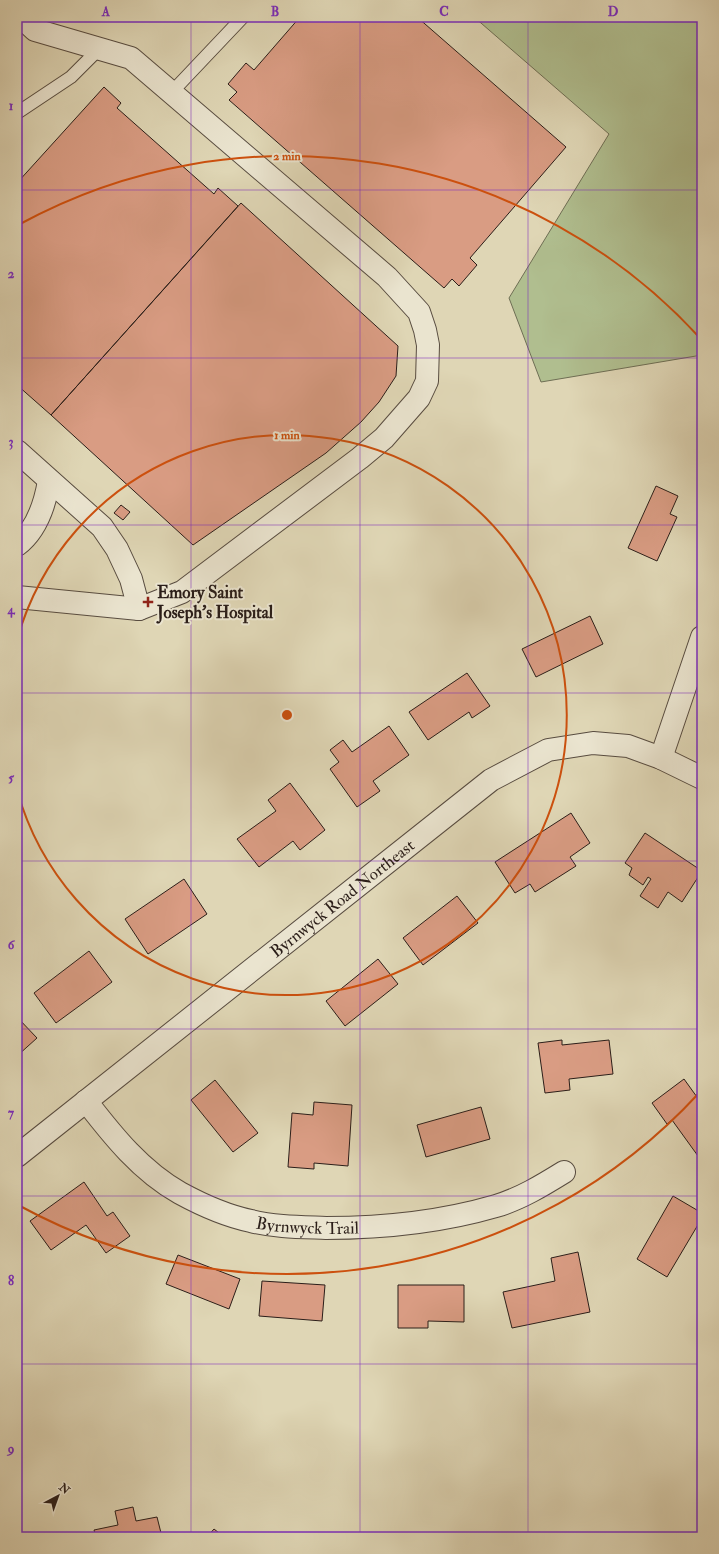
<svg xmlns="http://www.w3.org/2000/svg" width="719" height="1554" font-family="'IM FELL Double Pica',serif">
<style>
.green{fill:#b0be8f;stroke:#6e6e54}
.building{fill:#d99c83;stroke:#2b1e19}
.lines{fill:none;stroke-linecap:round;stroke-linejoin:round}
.service-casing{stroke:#584c40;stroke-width:14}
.minor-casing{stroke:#584c40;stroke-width:24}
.service{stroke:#eae4cf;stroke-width:12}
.minor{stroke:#eae4cf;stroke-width:22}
.grid{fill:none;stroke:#7b2cbf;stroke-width:1;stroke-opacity:0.55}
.ring{fill:none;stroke:#cc500e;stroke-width:2}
.poi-dot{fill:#8f2418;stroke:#eae4cf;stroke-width:1.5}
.labels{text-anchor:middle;stroke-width:4;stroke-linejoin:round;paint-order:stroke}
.poi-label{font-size:17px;font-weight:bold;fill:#2b1e19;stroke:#eae4cf;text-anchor:start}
.street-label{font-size:17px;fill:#2b1e19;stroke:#eae4cf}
.centre{fill:#cc500e;stroke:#eae4cf;stroke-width:2}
.ring-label{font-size:12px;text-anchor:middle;font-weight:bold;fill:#cc500e;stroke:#eae4cf;stroke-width:4;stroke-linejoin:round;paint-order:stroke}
.neatline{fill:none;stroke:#7b2cbf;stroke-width:1.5}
.grid-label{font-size:13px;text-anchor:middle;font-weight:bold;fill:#7b2cbf}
</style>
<rect width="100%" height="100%" fill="#dfd6b5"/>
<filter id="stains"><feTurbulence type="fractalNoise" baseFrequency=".005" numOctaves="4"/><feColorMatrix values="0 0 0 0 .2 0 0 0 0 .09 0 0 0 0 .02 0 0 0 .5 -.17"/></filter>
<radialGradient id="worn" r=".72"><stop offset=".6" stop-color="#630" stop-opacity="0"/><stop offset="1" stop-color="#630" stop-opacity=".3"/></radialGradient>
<path class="green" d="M474,17H702V355L541,382L509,298L609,134Z"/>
<path class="building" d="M300,17H417L566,147L470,258L477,265L459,286L452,279L444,288L229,100L237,92L228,84L246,63L254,70Z
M104,87L121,103L117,108L214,194L218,188L238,206L51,415L17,385V183Z
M241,203L398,346L396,376L379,402L361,422L326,453L193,545L51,415Z
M656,486L678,496L670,514L677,517L657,561L628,548Z
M121,505L130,512L123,520L114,513Z
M590,616L603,644L536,677L522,649Z
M467,673L490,706L472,718L469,712L428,740L409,712Z
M389,726L409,755L373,781L380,791L357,807L330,769L339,762L330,750L343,740L352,752Z
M290,783L325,830L300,850L293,841L259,867L237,839L276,811L268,800Z
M571,813L590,843L570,857L576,866L535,892L530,884L515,893L495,862Z
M645,833L702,871L682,902L668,892L658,908L640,896L651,879L648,877L643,885L629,875L632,868L625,863Z
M184,879L207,914L148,954L125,919Z
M457,896L478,923L423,965L403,938Z
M89,951L112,982L56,1023L34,993Z
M378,959L398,984L345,1026L326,1001Z
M17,1017L37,1038L17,1056Z
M562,1040V1045L609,1040L613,1074L569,1079L570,1090L545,1093L538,1043Z
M684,1079L702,1104V1153L698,1156L672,1120L667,1124L652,1103Z
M215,1080L258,1133L233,1152L191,1100Z
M314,1102L352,1105L348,1166L314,1163V1169L288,1167L292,1113L313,1115Z
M481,1107L490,1139L426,1157L417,1125Z
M84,1182L107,1216L113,1212L130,1236L106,1253L86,1225L51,1250L30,1221Z
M673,1196L702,1213V1218L667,1277L637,1259Z
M578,1252L590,1312L512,1328L503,1292L555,1281L551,1258Z
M178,1255L240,1279L229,1309L166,1284Z
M262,1281L325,1285L322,1321L259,1316Z
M398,1285H464V1322L428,1321V1328H398Z
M133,1507L136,1521L157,1517L162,1537H96L94,1530L118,1525L115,1511Z
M214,1529L224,1537H207Z"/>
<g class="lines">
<defs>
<path id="service" d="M171,93L243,17
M17,113L71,77L99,49"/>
<g id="minor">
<path d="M17,451L102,527L117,549L131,579L139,609"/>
<path d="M17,545C37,530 45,504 49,481"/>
<path d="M17,597L139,609L182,592L360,458L384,438L419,398L427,381L428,345L425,330L419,312L387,277L131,58L35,30L21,17"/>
<path d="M661,758L702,637"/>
<path id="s1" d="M86,1101C113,1136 141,1171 180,1193C202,1205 227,1216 251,1221C275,1227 301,1227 326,1228C383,1228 441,1222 496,1206C520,1199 543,1185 564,1172"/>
<path id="s2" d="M17,1156L491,780L548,750L593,743L628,746L661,758L702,778"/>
</g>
</defs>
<use href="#service" class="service-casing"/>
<use href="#minor" class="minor-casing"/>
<use href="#service" class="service"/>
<use href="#minor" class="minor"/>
</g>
<path class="grid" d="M191,17V1537M360,17V1537M528,17V1537M17,190H702M17,358H702M17,525H702M17,693H702M17,861H702M17,1029H702M17,1196H702M17,1364H702"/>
<g class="ring">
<path d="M17 640A280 280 0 1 1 17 790"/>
<path d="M699 1093A559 559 0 0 1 20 1206M20 224A559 559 0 0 1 699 337"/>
</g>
<path class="poi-dot" d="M146 596h4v4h4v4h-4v4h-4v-4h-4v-4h4z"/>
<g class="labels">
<g class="poi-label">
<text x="157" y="598">Emory Saint<tspan x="157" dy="20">Joseph's Hospital</tspan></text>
</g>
<g class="street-label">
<text dy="6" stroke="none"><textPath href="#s2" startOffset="415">Byrnwyck Road Northeast</textPath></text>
<text dy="6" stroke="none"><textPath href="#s1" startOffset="266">Byrnwyck Trail</textPath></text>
</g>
</g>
<circle cx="287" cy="715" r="6" class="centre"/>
<g class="ring-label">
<text x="287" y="160">2 min</text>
<text x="287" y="439">1 min</text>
</g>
<rect width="719" height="1554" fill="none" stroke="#dfd6b5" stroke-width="44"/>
<g transform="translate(58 1496) rotate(41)" stroke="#eae4cf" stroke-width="3" paint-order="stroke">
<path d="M0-3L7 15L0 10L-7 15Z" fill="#2b1e19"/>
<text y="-6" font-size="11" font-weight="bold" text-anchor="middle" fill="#2b1e19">N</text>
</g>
<rect x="22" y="22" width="675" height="1510" class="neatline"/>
<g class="grid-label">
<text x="106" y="16">A</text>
<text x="275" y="16">B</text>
<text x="444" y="16">C</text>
<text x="613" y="16">D</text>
<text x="11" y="110">1</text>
<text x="11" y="278">2</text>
<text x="11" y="446">3</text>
<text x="11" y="614">4</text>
<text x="11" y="782">5</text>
<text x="11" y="949">6</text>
<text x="11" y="1117">7</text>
<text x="11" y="1285">8</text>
<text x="11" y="1453">9</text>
</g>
<rect width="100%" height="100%" filter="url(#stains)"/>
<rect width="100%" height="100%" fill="url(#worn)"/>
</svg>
